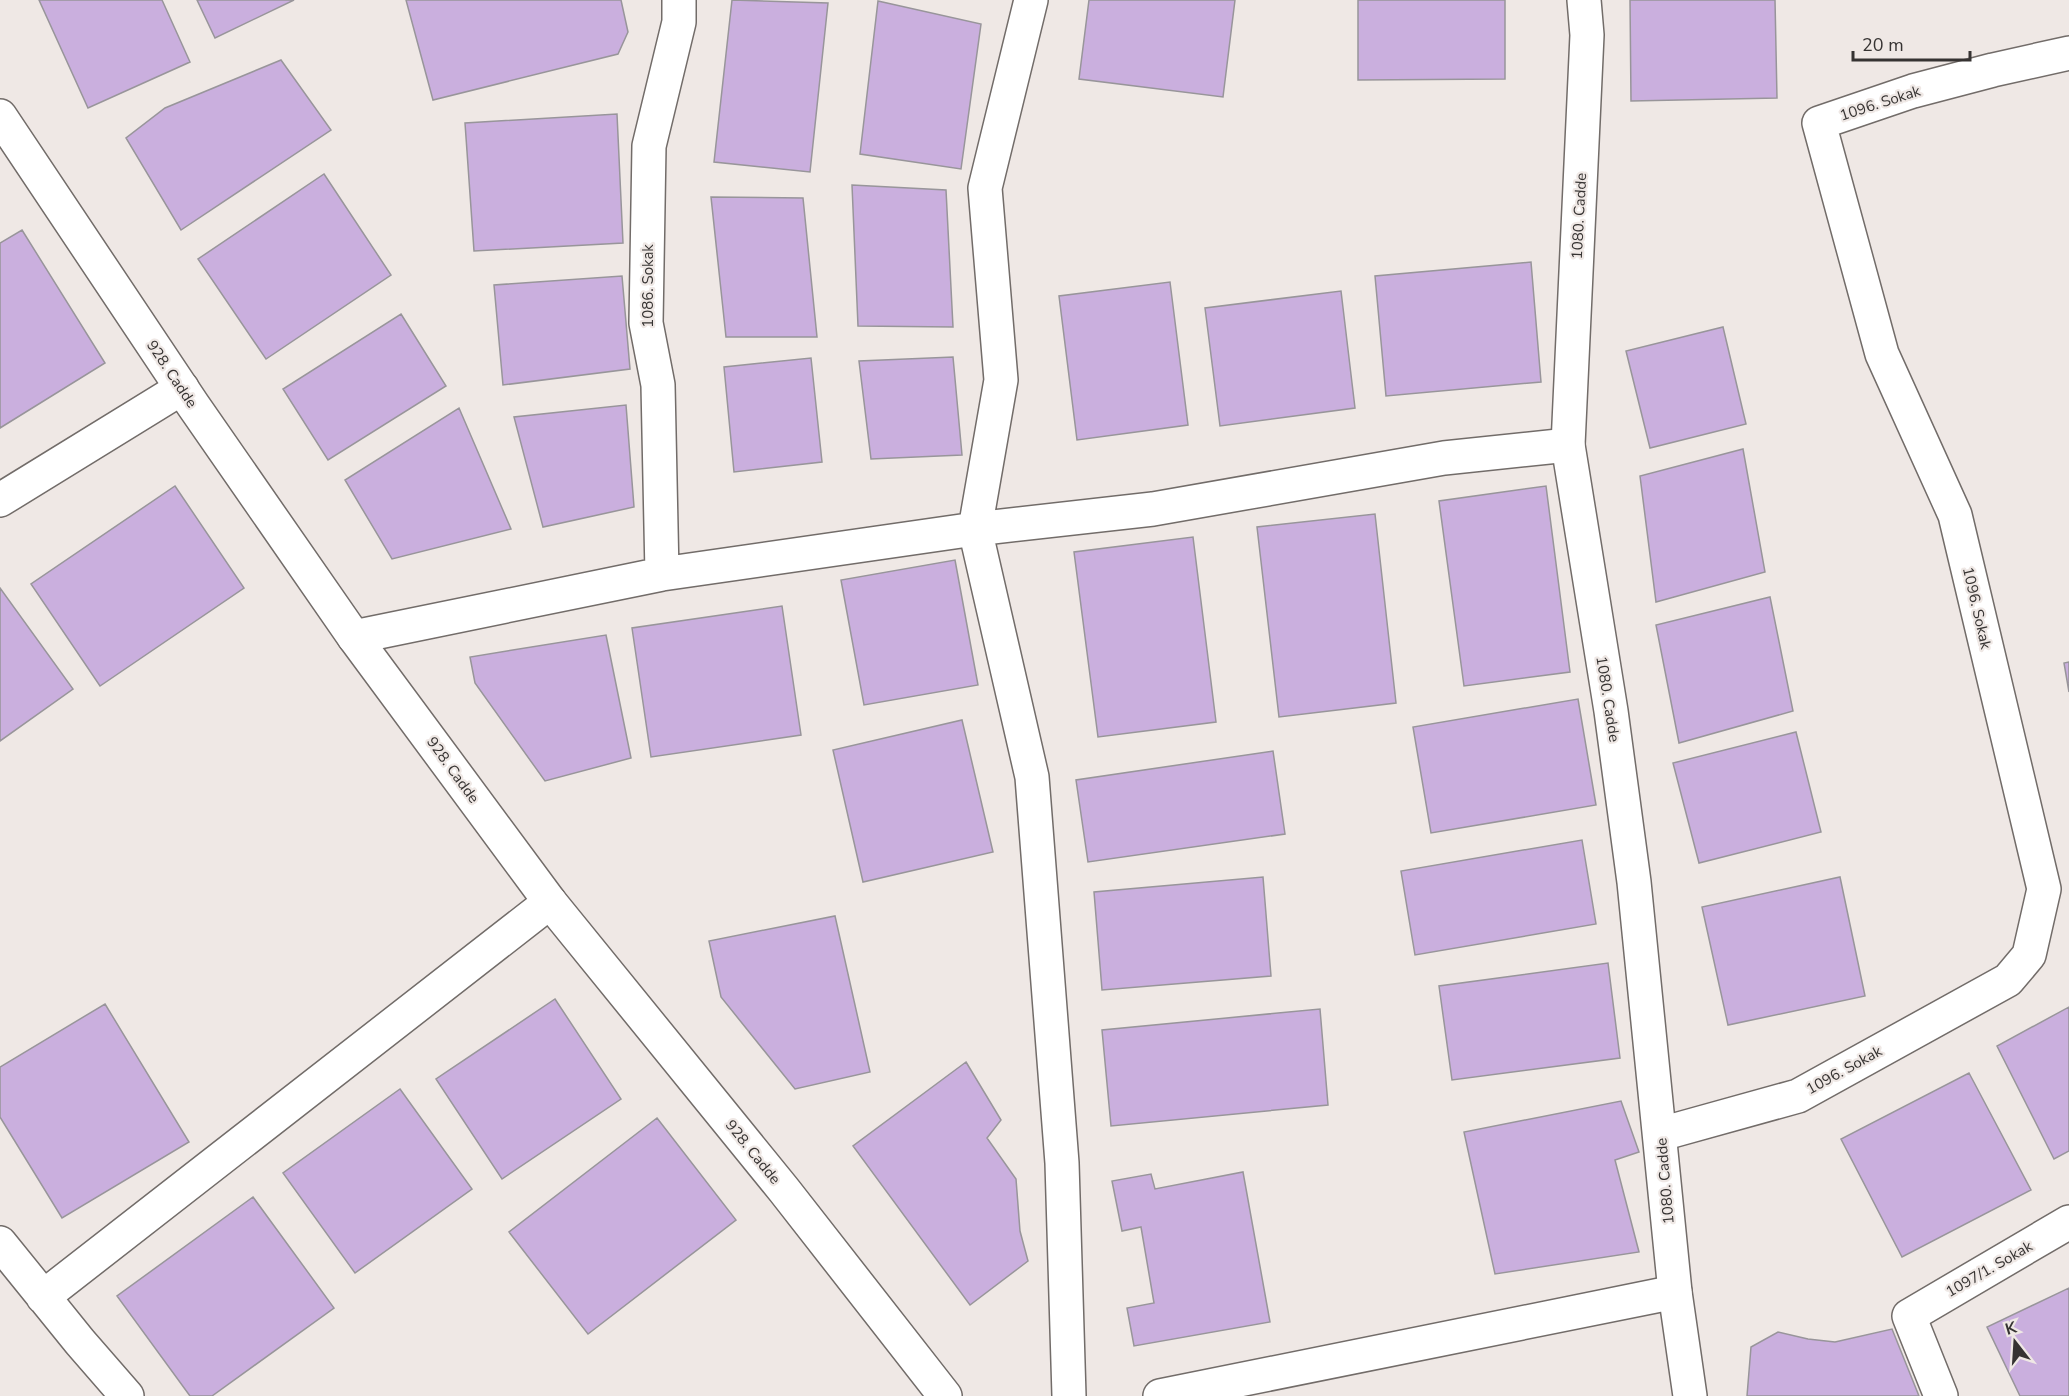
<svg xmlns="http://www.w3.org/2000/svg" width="2069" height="1396" font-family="'Nunito Sans',sans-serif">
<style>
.building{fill:#caafde;stroke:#98959a;stroke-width:1.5}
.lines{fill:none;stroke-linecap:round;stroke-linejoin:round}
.street-casing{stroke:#726c69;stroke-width:36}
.secondary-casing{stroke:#726c69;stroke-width:36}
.street{stroke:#fff;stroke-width:33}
.secondary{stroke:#fff;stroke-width:33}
.labels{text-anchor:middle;stroke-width:4.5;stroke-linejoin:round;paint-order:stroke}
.street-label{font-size:15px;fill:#363332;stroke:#efe8e5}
</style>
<rect width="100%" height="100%" fill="#efe8e5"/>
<path class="building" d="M39,0H162L190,62L88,108Z
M197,0H294L215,38Z
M406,0H621L628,32L618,54L433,100Z
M732,0L828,3L810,172L714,162Z
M1089,0H1235L1223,97L1079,79Z
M1358,0H1505V79L1358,80Z
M1630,0H1775L1777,98L1631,101Z
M878,1L981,24L961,169L860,154Z
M281,60L331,130L181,230L126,138L165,108Z
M617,114L623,243L474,251L465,123Z
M324,174L391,275L266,359L198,259Z
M852,185L946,190L953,327L858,326Z
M711,197L803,198L817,337H726Z
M22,230L105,363L0,428V243Z
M1531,262L1541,382L1386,396L1375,276Z
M622,276L630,369L503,385L494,285Z
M1170,282L1188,425L1077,440L1059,296Z
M1341,291L1355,408L1220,426L1205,308Z
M401,314L446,386L328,460L283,389Z
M1723,327L1746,424L1650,448L1626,351Z
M953,357L962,455L871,459L859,361Z
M811,358L822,462L734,472L724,367Z
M626,405L634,507L543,527L514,417Z
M459,408L511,529L392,559L345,480Z
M1743,449L1765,572L1656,602L1640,476Z
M175,486L244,588L100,686L31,584Z
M1546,486L1570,672L1464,686L1439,501Z
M1375,514L1396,703L1279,717L1257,527Z
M1193,537L1216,722L1098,737L1074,552Z
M955,560L978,685L864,705L841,580Z
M0,588L73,689L0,741Z
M1770,597L1793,711L1679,743L1656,625Z
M782,606L801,735L651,757L632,628Z
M606,635L631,758L545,781L475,683L470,657Z
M2069,662V692L2064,663Z
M1578,699L1596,805L1431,833L1413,727Z
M962,720L993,852L863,882L833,750Z
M1796,732L1821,832L1699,863L1673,763Z
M1273,751L1285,834L1088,862L1076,780Z
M1582,840L1596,924L1415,955L1401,871Z
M1263,877L1271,976L1102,990L1094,892Z
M1840,877L1865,996L1728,1025L1702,907Z
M835,916L870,1072L795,1089L721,997L709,941Z
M1608,963L1620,1058L1452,1080L1439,986Z
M555,999L621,1099L502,1179L436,1079Z
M105,1004L189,1142L62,1218L0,1117V1067Z
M2069,1007V1151L2054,1159L1997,1046Z
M1320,1009L1328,1105L1111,1126L1102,1030Z
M966,1062L1001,1120L987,1138L1016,1179L1020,1231L1028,1261L970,1305L853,1146Z
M1969,1073L2031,1190L1902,1257L1841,1139Z
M400,1089L472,1189L355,1273L283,1173Z
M1621,1101L1639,1152L1615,1160L1639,1252L1495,1274L1464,1132Z
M657,1118L736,1220L588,1334L509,1232Z
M1243,1172L1270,1322L1134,1346L1127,1308L1154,1303L1141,1227L1122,1231L1112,1181L1151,1174L1155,1189Z
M253,1197L334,1308L212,1396H190L117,1296Z
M2069,1288V1396H2020L1987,1327Z
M1892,1329L1919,1396H1747L1751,1347L1778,1332L1808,1339L1835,1342Z"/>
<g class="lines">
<defs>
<path id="street" d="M1031,0L985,188L1001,380L975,529L1032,777L1062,1163L1069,1396
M0,500L182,388
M662,574L658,385L646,323L649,146L679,22V0
M354,637L662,574L975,529L1153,509L1444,458L1568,445
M1661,1134L1798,1096L2008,980L2029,955L2044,889L1955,515L1882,354L1819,123L1913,91L1993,70L2069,53
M0,1243L80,1342L127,1396
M43,1297L550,902
M1160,1396L1675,1292
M1941,1396L1909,1316L2069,1222"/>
<path id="secondary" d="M1584,0L1587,35L1568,445L1611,711L1634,882L1675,1292L1690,1396
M0,116L193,405L354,637L550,902L784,1190L945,1396"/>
</defs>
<use href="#street" class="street-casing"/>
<use href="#secondary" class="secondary-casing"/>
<use href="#street" class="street"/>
<use href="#secondary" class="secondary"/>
</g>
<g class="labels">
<g class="street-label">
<text transform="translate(1880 103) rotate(-18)" y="5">1096. Sokak</text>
<text transform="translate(1579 216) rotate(-87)" y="5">1080. Cadde</text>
<text transform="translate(648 286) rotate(-90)" y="5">1086. Sokak</text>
<text transform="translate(172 374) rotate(56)" y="5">928. Cadde</text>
<text transform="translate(1977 608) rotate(77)" y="5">1096. Sokak</text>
<text transform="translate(1608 699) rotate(81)" y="5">1080. Cadde</text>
<text transform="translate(453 770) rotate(54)" y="5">928. Cadde</text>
<text transform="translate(1844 1070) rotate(-29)" y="5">1096. Sokak</text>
<text transform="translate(753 1152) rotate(51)" y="5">928. Cadde</text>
<text transform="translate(1665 1181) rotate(-95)" y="5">1080. Cadde</text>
<text transform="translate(1989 1269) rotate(-30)" y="5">1097/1. Sokak</text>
</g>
</g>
<g transform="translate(2015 1342) rotate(343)" stroke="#efe8e5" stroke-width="4.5" paint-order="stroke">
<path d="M0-4.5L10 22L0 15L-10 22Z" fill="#363332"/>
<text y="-9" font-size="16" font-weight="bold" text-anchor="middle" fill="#363332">K</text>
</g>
<path d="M1853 51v9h117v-9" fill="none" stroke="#363332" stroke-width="3"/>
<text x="1862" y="51" font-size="18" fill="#363332" stroke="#efe8e5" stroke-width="4.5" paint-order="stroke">20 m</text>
</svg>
